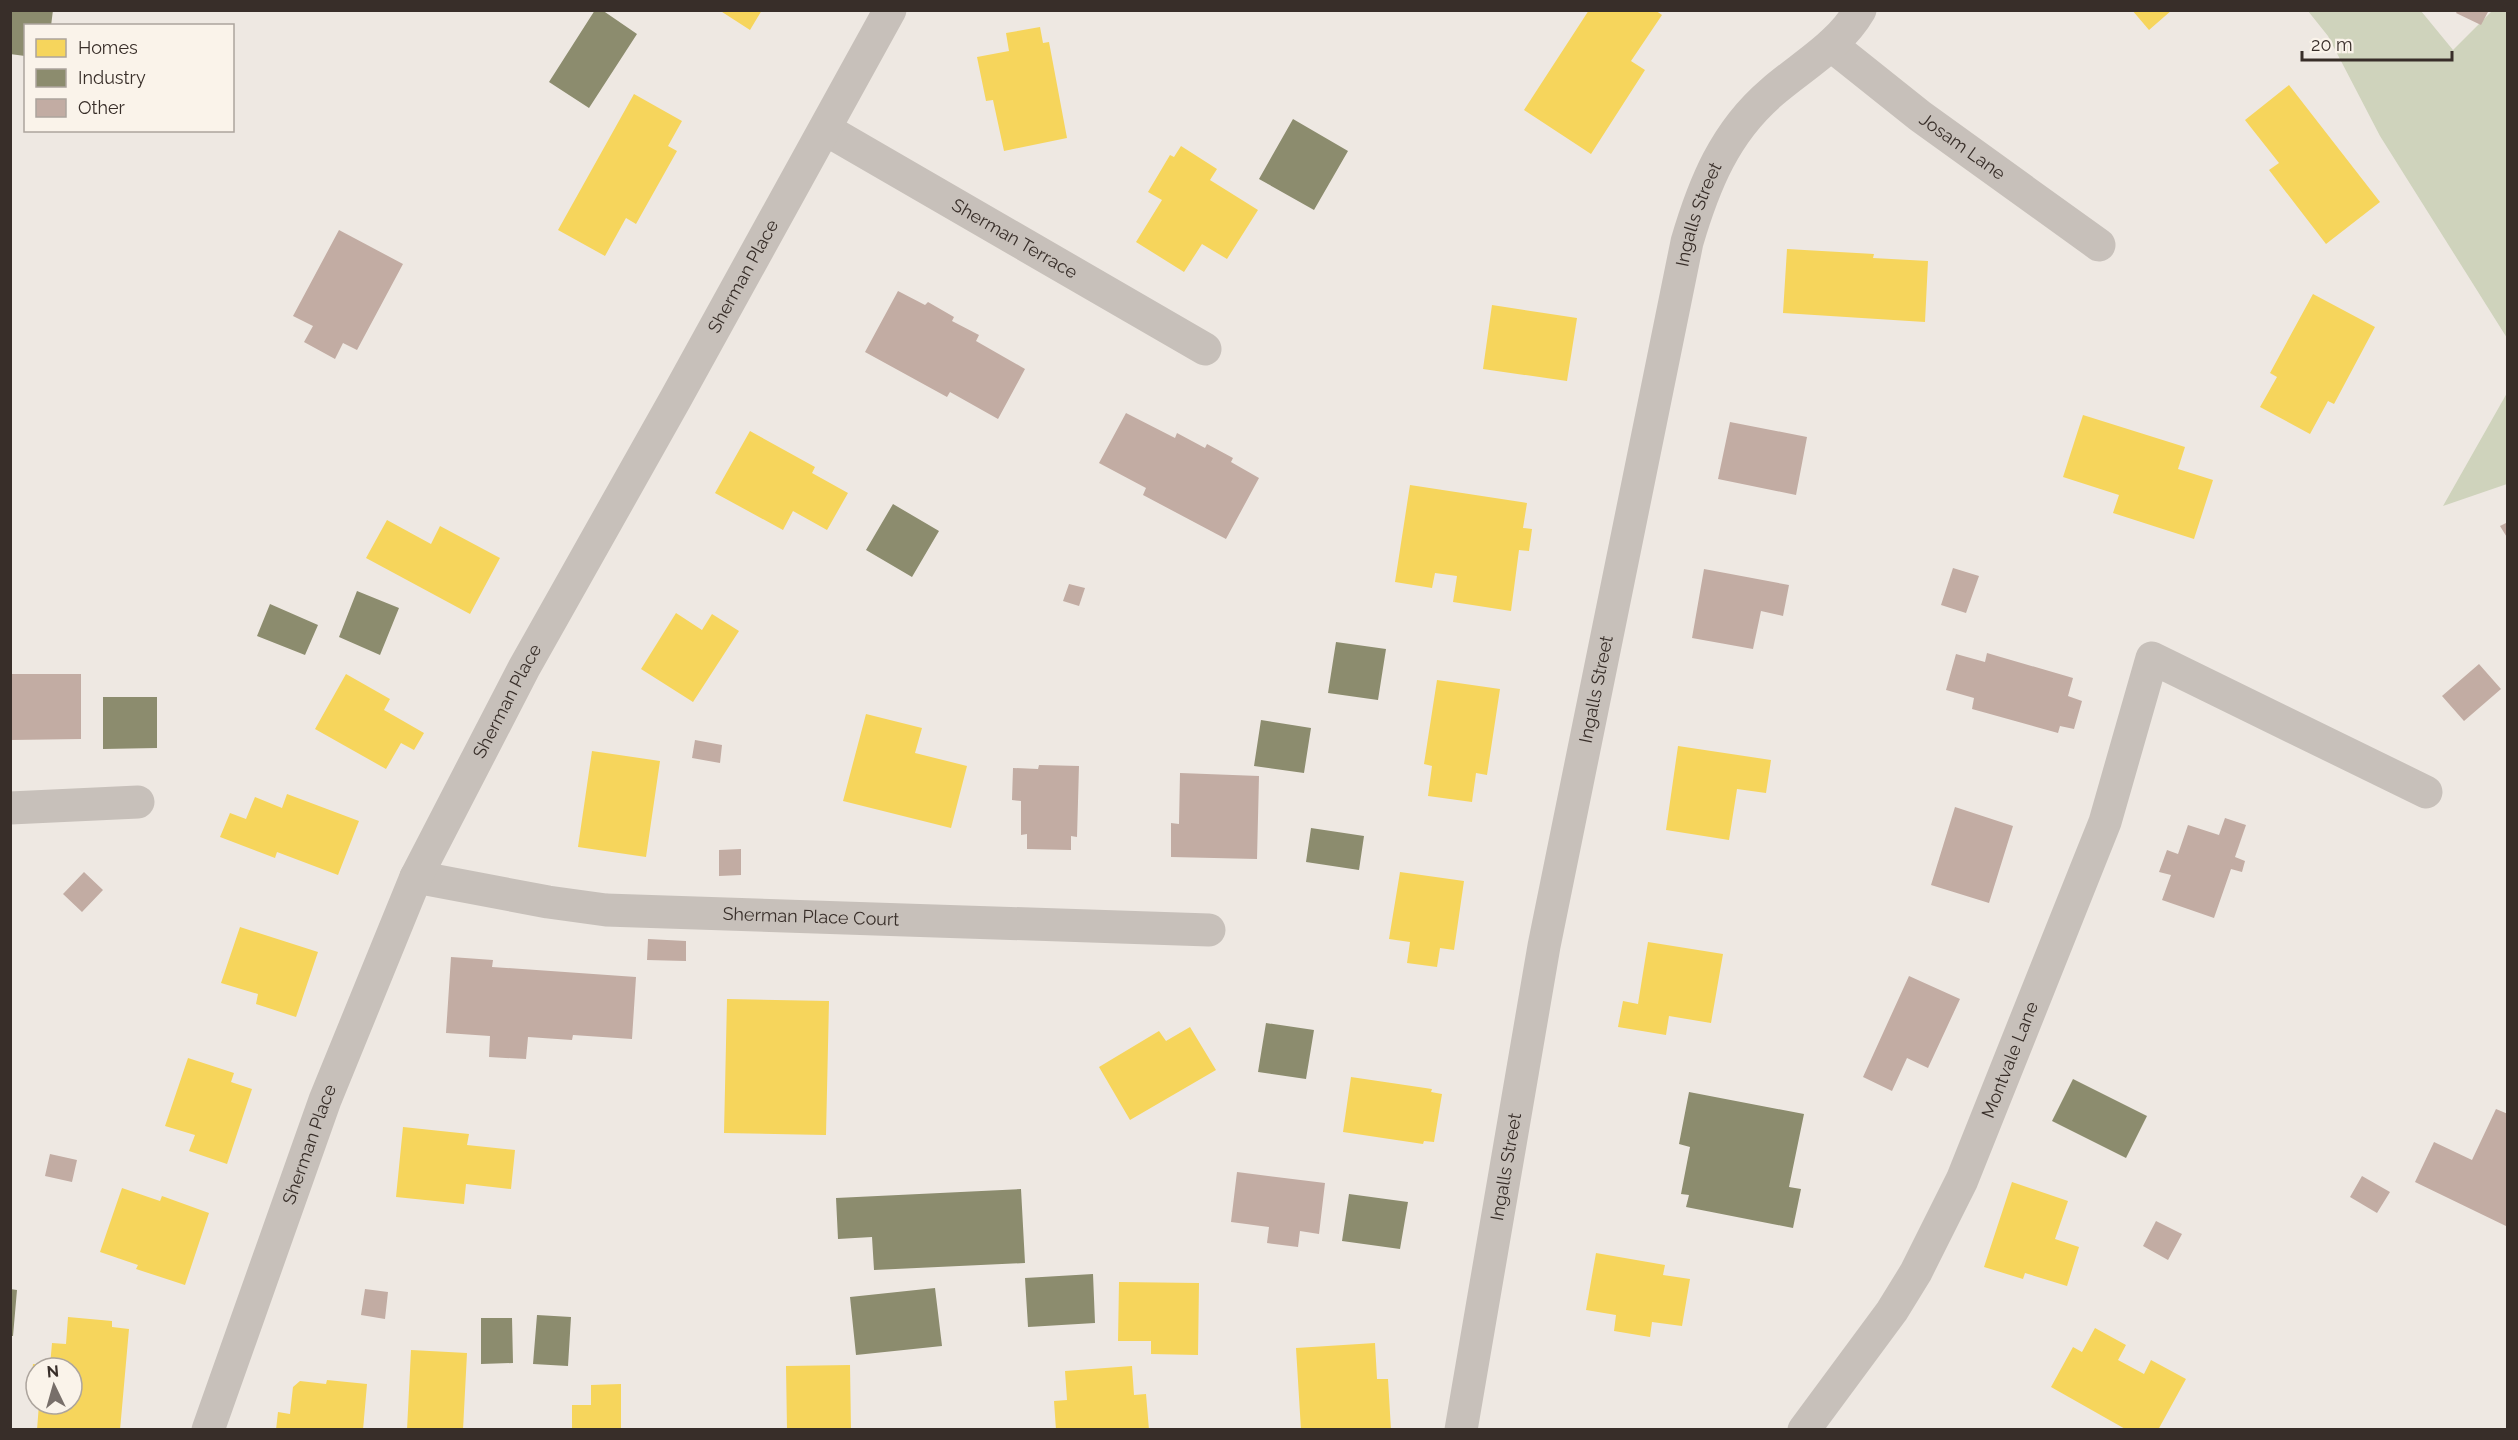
<svg xmlns="http://www.w3.org/2000/svg" width="2518" height="1440" font-family="Raleway,sans-serif">
<style>
.green{fill:#cfd3bc}
.homes{fill:#f6d55c}
.industry{fill:#8c8c6e}
.building{fill:#c2aca3}
.lines{fill:none;stroke-linecap:round;stroke-linejoin:round}
.minor{stroke:#c7c0ba;stroke-width:33}
.labels{text-anchor:middle;stroke-width:6;stroke-linejoin:round;paint-order:stroke}
.street-label{font-size:18px;fill:#382e29;stroke:#faf3ea}
</style>
<rect width="100%" height="100%" fill="#eee8e2"/>
<path class="green" d="M2308,11H2421L2453,50L2492,11H2507V338L2380,136L2328,36Z
M2507,393V484L2443,506Z"/>
<path class="homes" d="M719,10H762L750,30Z
M1589,10H1655L1662,15L1631,61L1645,70L1591,154L1524,110Z
M2132,10H2172L2149,30Z
M1040,27L1043,43L1049,42L1067,138L1004,151L993,100L986,101L977,57L1009,51L1006,33Z
M2289,85L2380,202L2326,244L2269,170L2279,163L2245,120Z
M634,94L682,121L668,146L677,151L636,224L626,218L605,256L558,230Z
M1181,146L1217,169L1210,180L1258,210L1227,259L1202,244L1184,272L1136,242L1162,200L1148,192L1170,155L1174,157Z
M1787,249L1874,254L1873,258L1928,261L1925,322L1783,313Z
M2313,294L2375,327L2334,404L2328,401L2310,434L2260,407L2277,377L2270,373Z
M1492,305L1577,318L1567,381L1483,369Z
M2083,415L2185,447L2178,469L2213,480L2194,539L2113,513L2119,495L2063,477Z
M750,431L815,467L812,473L848,493L827,530L793,511L783,530L715,493Z
M1410,485L1527,503L1523,528L1532,529L1529,551L1519,550L1511,611L1453,602L1457,576L1435,573L1432,588L1395,582Z
M387,520L431,544L440,526L500,558L470,614L366,558Z
M676,613L702,630L712,614L739,631L693,702L641,669Z
M346,674L390,699L384,710L424,733L414,750L401,743L386,769L315,729Z
M1437,680L1500,689L1487,775L1476,773L1472,802L1428,796L1432,766L1424,764Z
M866,714L922,728L915,753L967,766L951,828L843,801Z
M1678,746L1771,760L1766,793L1737,789L1729,840L1666,830Z
M592,751L660,761L646,857L578,847Z
M287,794L359,821L338,875L277,852L275,858L220,837L230,813L246,819L255,797L282,808Z
M1400,872L1464,881L1454,950L1440,948L1437,967L1407,963L1410,942L1389,939Z
M240,927L318,952L296,1017L256,1004L258,994L221,983Z
M1648,942L1723,954L1711,1023L1669,1016L1666,1035L1618,1027L1623,1001L1638,1004Z
M727,999L829,1001L826,1135L724,1133Z
M1190,1027L1216,1070L1130,1120L1099,1067L1159,1031L1166,1041Z
M188,1058L234,1073L231,1082L252,1089L227,1164L189,1151L195,1135L165,1126Z
M1351,1077L1432,1089L1431,1092L1442,1094L1434,1142L1424,1141L1423,1144L1343,1132Z
M403,1127L469,1134L467,1145L515,1150L511,1189L466,1184L464,1204L396,1197Z
M2012,1182L2068,1201L2055,1239L2079,1247L2067,1286L2025,1273L2023,1279L1984,1267Z
M122,1188L160,1201L162,1196L209,1213L185,1285L136,1269L138,1265L100,1252Z
M1596,1253L1665,1265L1663,1275L1690,1279L1682,1326L1652,1322L1650,1337L1614,1331L1616,1315L1586,1310Z
M1119,1282L1199,1283L1198,1355L1151,1354V1341H1118Z
M68,1317L112,1321V1327L129,1329L120,1430H37L39,1404H72V1368H36V1396H30L33,1364L50,1366L52,1343L66,1344Z
M2095,1328L2126,1345L2118,1360L2144,1374L2151,1360L2186,1379L2158,1430H2127L2051,1387L2073,1347L2082,1352Z
M1375,1343L1377,1379H1388L1391,1430H1301L1296,1348Z
M411,1350L467,1353L463,1430H407Z
M850,1365L851,1430H787L786,1366Z
M1132,1366L1134,1395L1146,1394L1149,1430H1056L1054,1401L1067,1400L1065,1371Z
M327,1380L367,1384L363,1430H276L278,1412L290,1414L293,1387L300,1381L326,1384Z
M621,1384V1430H572V1405H591V1385Z"/>
<path class="industry" d="M10,10H53L51,26H26L25,56L10,54Z
M595,10H602L637,34L589,108L549,82Z
M1293,119L1348,151L1314,210L1259,179Z
M893,504L939,531L912,577L866,550Z
M357,591L399,608L380,655L339,637Z
M270,604L318,625L305,655L257,636Z
M1336,642L1386,649L1378,700L1328,693Z
M103,697H157V748L103,749Z
M1261,720L1311,728L1304,773L1254,766Z
M1311,828L1364,836L1359,870L1306,862Z
M1266,1023L1314,1030L1306,1079L1258,1072Z
M2073,1079L2147,1116L2126,1158L2052,1121Z
M1689,1092L1804,1114L1789,1187L1801,1189L1793,1228L1686,1207L1689,1195L1681,1194L1690,1147L1679,1144Z
M1021,1189L1025,1263L874,1270L872,1237L838,1239L836,1198Z
M1349,1194L1408,1202L1400,1249L1342,1241Z
M1093,1274L1095,1323L1028,1327L1025,1278Z
M935,1288L942,1346L856,1355L850,1297Z
M10,1289L17,1290L13,1336H10Z
M537,1315L571,1317L568,1366L533,1364Z
M481,1318H512L513,1363L481,1364Z"/>
<path class="building" d="M2458,10H2489L2481,25L2456,13Z
M339,230L403,264L357,350L343,343L335,359L304,342L313,326L293,316Z
M898,291L925,305L928,302L954,317L952,321L979,335L976,341L1025,369L998,419L950,392L947,397L865,352Z
M1126,413L1175,438L1177,433L1205,448L1207,444L1233,458L1231,462L1259,478L1226,539L1143,495L1146,488L1099,463Z
M1730,422L1807,437L1796,495L1718,479Z
M2508,522V539L2500,526Z
M1953,568L1979,576L1966,613L1941,605Z
M1704,569L1789,585L1783,616L1761,611L1753,649L1692,638Z
M1069,584L1085,588L1079,606L1063,601Z
M1987,653L2073,678L2068,696L2082,701L2074,729L2060,726L2058,733L1972,709L1974,698L1946,690L1956,654L1985,662Z
M2479,664L2501,689L2464,721L2442,696Z
M10,674H81V739L10,740Z
M695,740L722,745L720,763L692,758Z
M1039,765L1079,766L1077,837L1071,836V850L1027,849V834L1021,835V801L1012,800L1013,768L1038,769Z
M1180,773L1259,776L1257,859L1171,857V823L1179,824Z
M1955,807L2013,826L1989,903L1931,885Z
M2225,818L2246,825L2235,857L2245,861L2242,872L2231,869L2214,918L2162,900L2171,875L2159,872L2167,850L2178,854L2188,825L2219,835Z
M741,849V875L719,876V850Z
M84,872L103,890L82,912L63,894Z
M648,939L686,941V961L647,960Z
M451,957L493,960L492,967L636,977L632,1039L573,1035L572,1040L528,1037L526,1059L489,1057L490,1036L446,1033Z
M1909,976L1960,999L1928,1068L1907,1058L1892,1091L1863,1077Z
M2496,1109L2508,1114V1227L2415,1182L2434,1142L2472,1160Z
M50,1154L77,1160L72,1182L45,1176Z
M1237,1172L1325,1183L1319,1234L1300,1231L1298,1247L1267,1243L1269,1227L1231,1222Z
M2362,1176L2390,1192L2377,1213L2350,1197Z
M2156,1221L2182,1234L2168,1260L2143,1246Z
M365,1289L388,1292L385,1319L361,1315Z"/>
<g class="lines">
<g class="minor">
<path id="s1" d="M1831,45L1920,116L2099,245"/>
<path id="s2" d="M825,129L1205,349"/>
<path d="M10,808L138,802"/>
<path id="s3" d="M416,877L548,902L606,910L1209,930"/>
<path id="s4" d="M208,1430L325,1100L416,877L524,668L676,398L890,10"/>
<path id="s5" d="M1461,1430L1544,946L1687,242C1704,184 1725,132 1772,92C1802,66 1839,46 1860,10"/>
<path id="s6" d="M1804,1430L1892,1311L1916,1272L1962,1180L2105,822L2152,658L2426,792"/>
</g>
</g>
<g class="labels">
<g class="street-label">
<text dy="6" stroke="none"><textPath href="#s1" startOffset="166">Josam Lane</textPath></text>
<text dy="6" stroke="none"><textPath href="#s5" startOffset="1239">Ingalls Street</textPath></text>
<text dy="6" stroke="none"><textPath href="#s2" startOffset="219">Sherman Terrace</textPath></text>
<text dy="6" stroke="none"><textPath href="#s4" startOffset="1275">Sherman Place</textPath></text>
<text dy="6" stroke="none"><textPath href="#s5" startOffset="753">Ingalls Street</textPath></text>
<text dy="6" stroke="none"><textPath href="#s4" startOffset="789">Sherman Place</textPath></text>
<text dy="6" stroke="none"><textPath href="#s3" startOffset="398">Sherman Place Court</textPath></text>
<text dy="6" stroke="none"><textPath href="#s6" startOffset="426">Montvale Lane</textPath></text>
<text dy="6" stroke="none"><textPath href="#s4" startOffset="303">Sherman Place</textPath></text>
<text dy="6" stroke="none"><textPath href="#s5" startOffset="267">Ingalls Street</textPath></text>
</g>
</g>
<rect width="2518" height="1440" fill="none" stroke="#382e29" stroke-width="24"/>
<rect x="24" y="24" width="210" height="108" fill="#faf3ea" stroke="#aca49d" stroke-width="1.5"/>
<rect x="36" y="39" width="30" height="18" fill="#f6d55c" stroke="#aca49d" stroke-width="1.5"/>
<text x="78" y="54" font-size="18" fill="#382e29">Homes</text>
<rect x="36" y="69" width="30" height="18" fill="#8c8c6e" stroke="#aca49d" stroke-width="1.5"/>
<text x="78" y="84" font-size="18" fill="#382e29">Industry</text>
<rect x="36" y="99" width="30" height="18" fill="#c2aca3" stroke="#aca49d" stroke-width="1.5"/>
<text x="78" y="114" font-size="18" fill="#382e29">Other</text>
<g transform="translate(54 1386) rotate(355)"><circle r="28" fill="#faf3ea" stroke="#aca49d" stroke-width="1.5"/>
<path d="M0-4.5L10 22L0 15L-10 22Z" fill="#786f6a"/>
<text y="-9" font-size="16" font-weight="bold" text-anchor="middle" fill="#382e29">N</text>
</g>
<path d="M2302 51v9h150v-9" fill="none" stroke="#382e29" stroke-width="3"/>
<text x="2311" y="51" font-size="18" fill="#382e29" stroke="#faf3ea" stroke-width="4.5" paint-order="stroke">20 m</text>
</svg>
